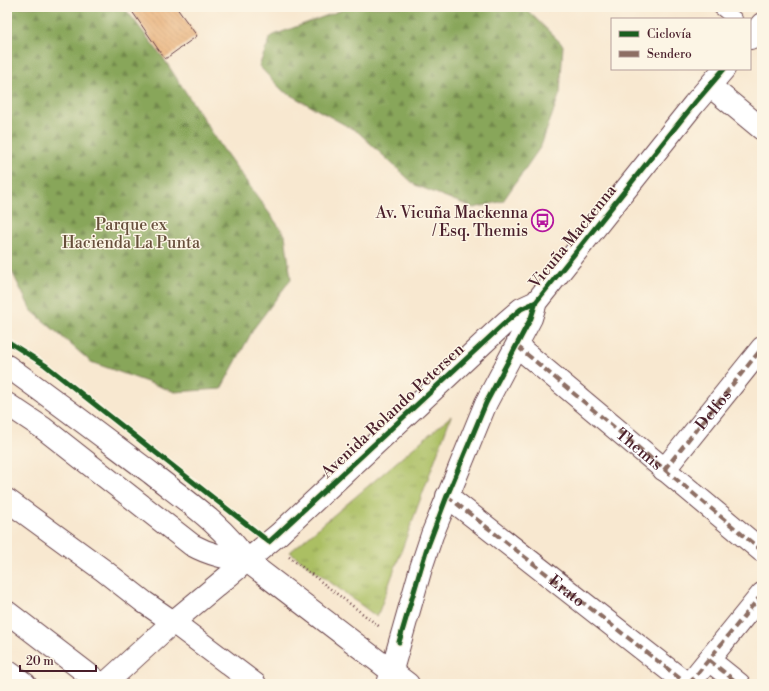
<svg xmlns="http://www.w3.org/2000/svg" width="769" height="691" font-family="'Libre Bodoni',serif">
<style>
.grass{fill:url(#grass-tufts);stroke:#7a6f48}
.forest{fill:url(#forest-firs);stroke:#696242}
.building{fill:url(#building-back-hatch)}
.lines{fill:none;stroke-linecap:round;stroke-linejoin:round}
.service-casing{stroke:#643d44;stroke-width:16}
.minor-casing{stroke:#643d44;stroke-width:24}
.tertiary-casing{stroke:#643d44;stroke-width:24}
.secondary-casing{stroke:#643d44;stroke-width:24}
.motorway-casing{stroke:#643d44;stroke-width:24}
.path{stroke:#643d44;stroke-width:2.5;stroke-dasharray:1 3;stroke-linecap:butt}
.service{stroke:#fff;stroke-width:14}
.minor{stroke:#fff;stroke-width:22}
.tertiary{stroke:#fff;stroke-width:22}
.secondary{stroke:#fff;stroke-width:22}
.motorway{stroke:#fff;stroke-width:22}
.quiet{stroke:#8d6e63;stroke-width:4;stroke-dasharray:8 4;stroke-linecap:butt}
.cycleway-casing{stroke:#fcf5e5;stroke-width:8}
.cycleway{stroke:#1b5e20;stroke-width:5}
.labels{text-anchor:middle;stroke-width:3;stroke-linejoin:round;paint-order:stroke}
.poi-label{font-size:16px;fill:#4a1f2b;stroke:#fcf5e5;text-anchor:end}
.park-label{font-size:16px;fill:#674f3c;stroke:#fcf5e5}
.street-label{font-size:16px;fill:#4a1f2b;stroke:#fcf5e5}
</style>
<defs>
<pattern id="grass-tufts" width="24" height="20" patternUnits="userSpaceOnUse"><rect width="24" height="20" fill="#abbf64"/><path d="M3 7l-1-3M5 7V3M7 7l1-3M15 17l-1-3M17 17v-4M19 17l1-3" fill="none" stroke="#8d9b53"/></pattern>
<pattern id="forest-firs" width="22" height="20" patternUnits="userSpaceOnUse"><rect width="22" height="20" fill="#88a65a"/><path d="M5 1l3.5 6h-7zM16 11l3.5 6h-7z" fill="#71874b"/></pattern>
<pattern id="building-back-hatch" width="6" height="6" patternUnits="userSpaceOnUse"><rect width="6" height="6" fill="#eab580"/><path d="M-1 5l2 2M0 0l6 6M5-1l2 2" fill="none" stroke="#ca9b6f"/></pattern>
</defs>
<rect width="100%" height="100%" fill="#fcf5e5"/>
<filter id="ink" filterUnits="userSpaceOnUse"><feTurbulence type="fractalNoise" baseFrequency=".025" numOctaves="2"/><feDisplacementMap in="SourceGraphic" scale="8" xChannelSelector="R" yChannelSelector="G"/><feConvolveMatrix kernelMatrix="1 2 1 2 8 2 1 2 1" color-interpolation-filters="sRGB"/></filter>
<filter id="wash" filterUnits="userSpaceOnUse"><feTurbulence type="fractalNoise" baseFrequency=".012" numOctaves="4" result="noise"/><feDisplacementMap in="SourceGraphic" scale="16" xChannelSelector="R" yChannelSelector="G"/><feGaussianBlur stdDeviation="0.9" result="paint"/><feColorMatrix in="noise" values="0 0 0 0 0 0 0 0 0 0 0 0 0 0 0 0 0 1.4 0 .05"/><feComposite in="paint" operator="in"/></filter>
<g filter="url(#wash)">
<rect width="100%" height="100%" fill="#f8e8d0"/>
<path class="grass" d="M451,416L377,617L290,552Z"/>
<path class="forest" d="M7,7H124L164,59L223,149L285,235L291,279L254,328L221,389L175,392L91,362L31,310L7,262Z
M346,7H524L563,45L560,93L541,146L503,201L474,208L415,185L358,132L283,91L259,66L271,36L342,10Z"/>
<g id="blocks">
<path class="building" d="M129,7H176L197,36L165,59Z"/>
</g>
</g>
<g filter="url(#ink)">
<use href="#blocks" fill-opacity="0" stroke="#643d44" stroke-width="1"/>
<g class="lines">
<defs>
<path id="service" d="M720,7L735,19"/>
<g id="minor">
<path d="M710,86L762,129"/>
<path id="s1" d="M517,346L762,551"/>
<path id="s2" d="M664,470L762,348"/>
<path d="M447,496L687,684"/>
<path d="M709,660L739,684"/>
<path d="M689,684L762,594"/>
</g>
<path id="tertiary" d="M7,366C56,401 103,437 151,473C185,500 222,524 247,561L408,684
M7,404L43,428L192,545C210,555 227,558 247,561"/>
<path id="secondary" d="M750,38L762,24
M173,622L255,684
M105,684L173,622L279,534L507,321L521,309L536,302
M388,684L421,568L432,535L486,403L531,318L536,302L694,104L724,69"/>
<path id="motorway" d="M7,500L103,570L144,602L173,622
M7,612L101,684
M7,671L25,684"/>
</defs>
<use href="#service" class="service-casing"/>
<use href="#minor" class="minor-casing"/>
<use href="#tertiary" class="tertiary-casing"/>
<use href="#secondary" class="secondary-casing"/>
<use href="#motorway" class="motorway-casing"/>
<path class="path" d="M289,557L380,627"/>
<use href="#service" class="service"/>
<use href="#minor" class="minor"/>
<use href="#tertiary" class="tertiary"/>
<use href="#secondary" class="secondary"/>
<use href="#motorway" class="motorway"/>
<g class="quiet">
<path d="M517,346L762,551"/>
<path d="M664,470L762,348"/>
<path id="s3" d="M447,496L687,684"/>
<path d="M709,660L739,684"/>
<path d="M689,684L762,594"/>
</g>
<defs>
<path id="cycleway" d="M7,341L45,365L269,542L507,321L521,309L536,302
M399,642L426,551L447,496L486,403L531,318L536,302L694,104L724,69"/>
</defs>
<use href="#cycleway" class="cycleway-casing"/>
<use href="#cycleway" class="cycleway"/>
</g>
</g>
<defs>
<symbol id="bus-ring" viewBox="-11 -11 22 22"><circle r="9.5" fill="#fcf5e5" stroke="#b5179e" stroke-width="1.5"/><path d="M-5-6H5V4H4V6H2V4H-2V6H-4V4H-5ZM-3.5-4V0h7V-4ZM-3.5 1.2v1.5H-2V1.2ZM2 1.2v1.5H3.5V1.2Z" fill="#b5179e"/></symbol>
</defs>
<g fill-rule="evenodd">
<use href="#bus-ring" x="530" y="208" width="25" height="25"/>
</g>
<g class="labels">
<g class="poi-label">
<text x="528" y="218">Av. Vicuña Mackenna<tspan x="528" dy="18">/ Esq. Themis</tspan></text>
</g>
<g class="park-label">
<text x="131" y="230">Parque ex<tspan x="131" dy="18">Hacienda La Punta</tspan></text>
</g>
<g class="street-label">
<text transform="translate(572 236) rotate(-51)" y="6">Vicuña Mackenna</text>
<text dy="6" stroke="none"><textPath href="#s2" startOffset="78">Delfos</textPath></text>
<text transform="translate(392 410) rotate(-43)" y="6">Avenida Rolando Petersen</text>
<text dy="6" stroke="none"><textPath href="#s1" startOffset="160">Themis</textPath></text>
<text dy="6" stroke="none"><textPath href="#s3" startOffset="153">Erato</textPath></text>
</g>
</g>
<rect width="769" height="691" fill="none" stroke="#fcf5e5" stroke-width="24"/>
<rect x="611" y="18" width="140" height="52" fill="#fcf5e5" stroke="#b59f9b"/>
<rect x="619" y="31" width="20" height="6" fill="#1b5e20" stroke="#b59f9b"/>
<text x="647" y="38" font-size="12" fill="#4a1f2b">Ciclovía</text>
<rect x="619" y="51" width="20" height="6" fill="#8d6e63" stroke="#b59f9b"/>
<text x="647" y="58" font-size="12" fill="#4a1f2b">Sendero</text>
<path d="M20 665v6h76v-6" fill="none" stroke="#4a1f2b" stroke-width="2"/>
<text x="26" y="665" font-size="12" fill="#4a1f2b" stroke="#fcf5e5" stroke-width="3" paint-order="stroke">20 m</text>
</svg>
